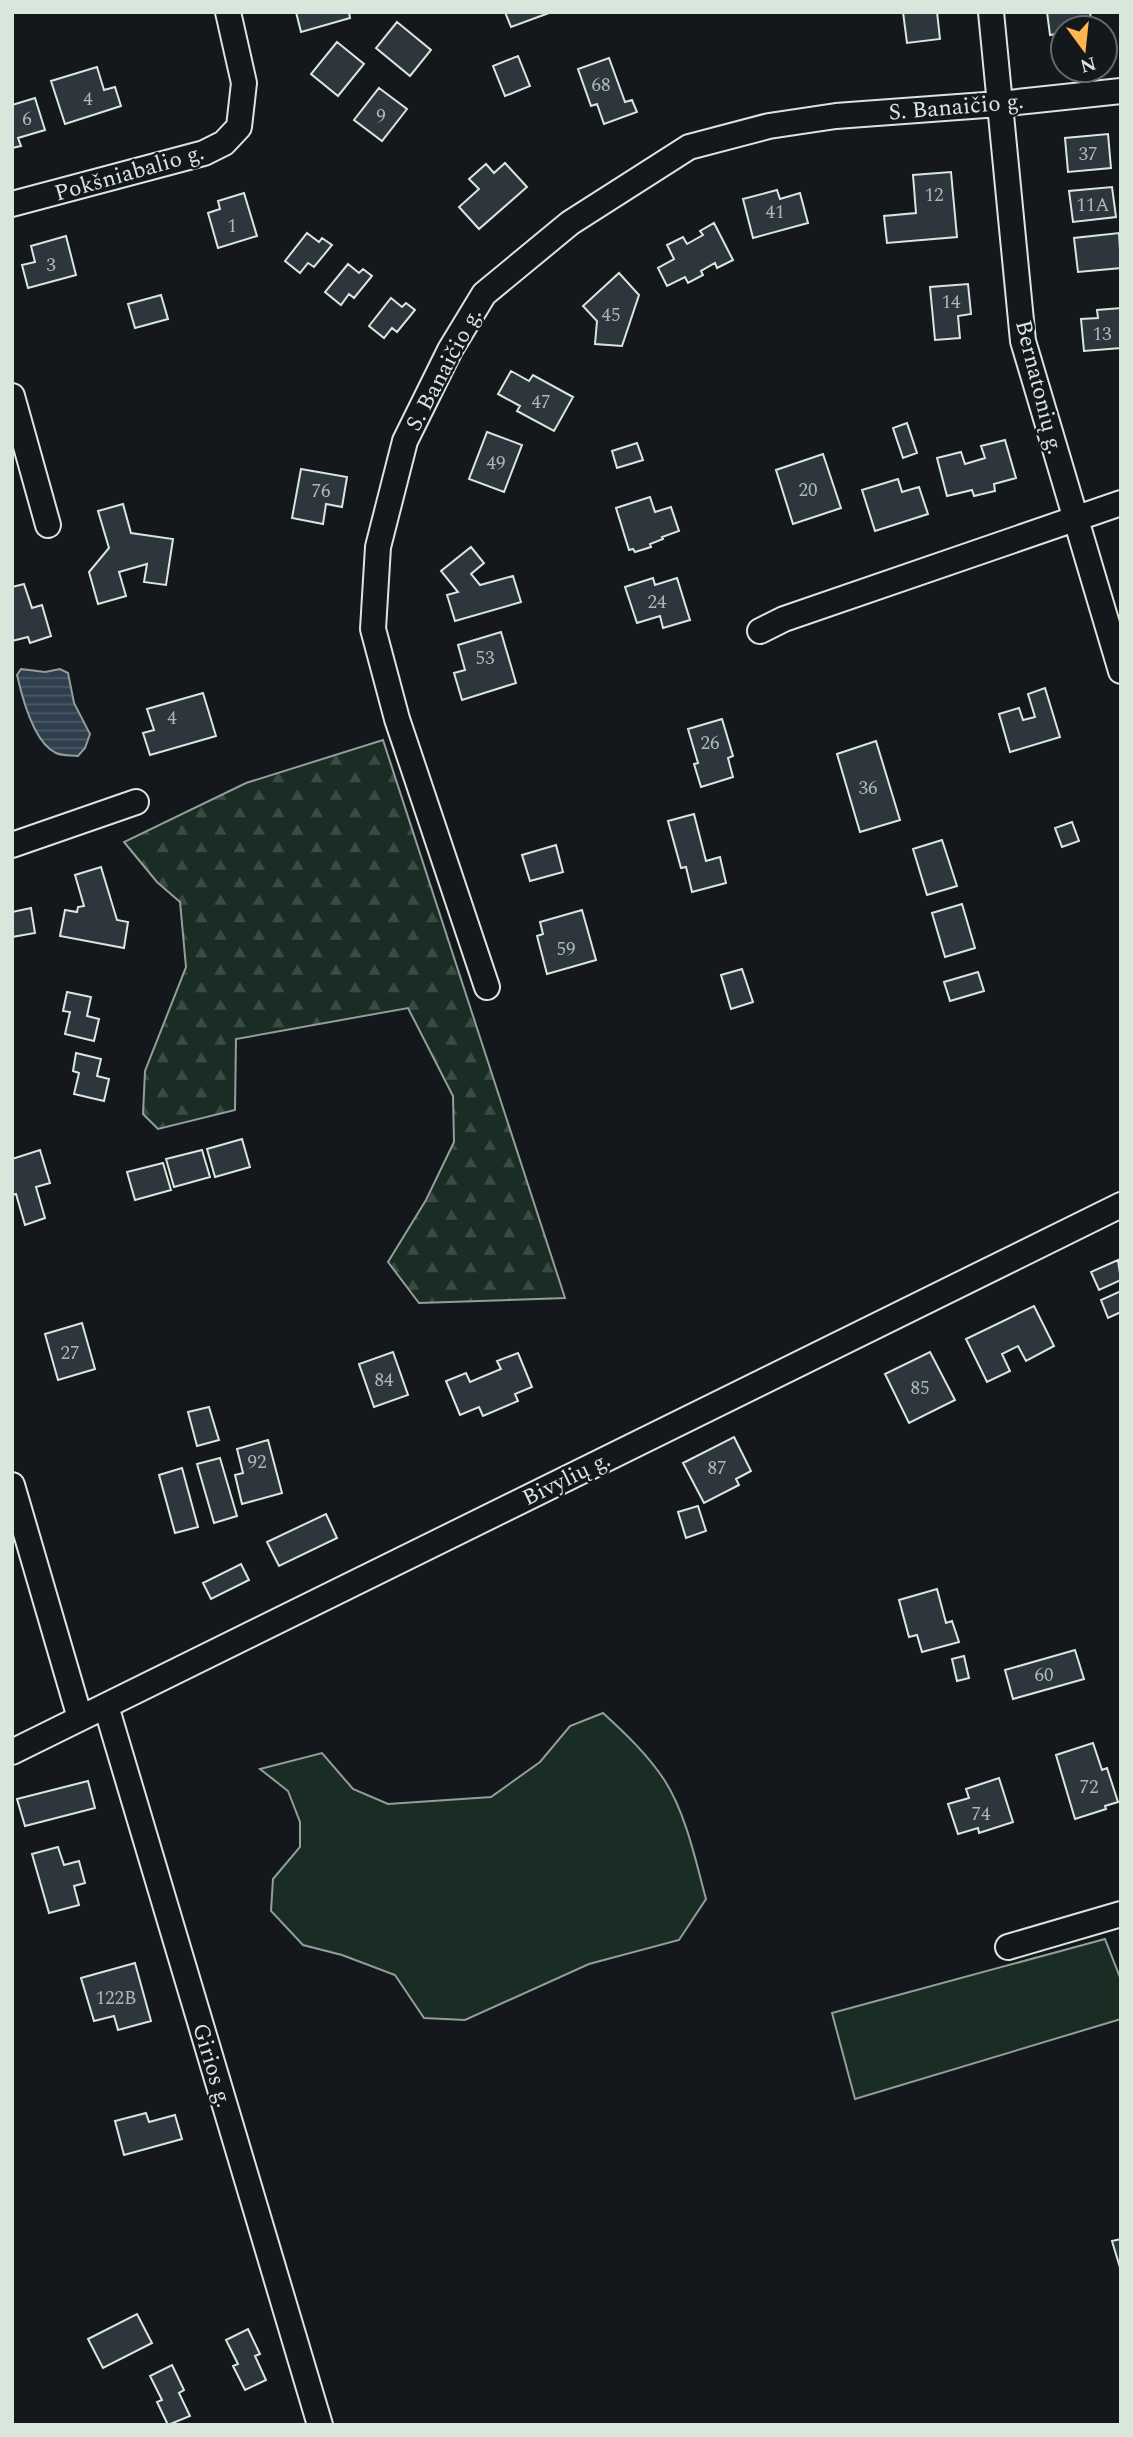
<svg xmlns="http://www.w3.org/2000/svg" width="1133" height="2437" font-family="Spectral,serif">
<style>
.grass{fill:#1a2d24;stroke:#939e99;stroke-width:2}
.forest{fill:url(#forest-firs);stroke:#939e99;stroke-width:2}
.water{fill:url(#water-rules);stroke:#939e99;stroke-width:2}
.building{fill:#2c363c;stroke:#d8e6dc;stroke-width:2}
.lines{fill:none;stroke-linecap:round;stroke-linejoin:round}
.minor-casing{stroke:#d8e6dc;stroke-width:28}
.minor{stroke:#14181c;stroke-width:24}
.labels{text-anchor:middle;stroke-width:5;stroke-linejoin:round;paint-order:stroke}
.number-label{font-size:19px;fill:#adbab4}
.street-label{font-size:23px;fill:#d8e6dc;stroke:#14181c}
</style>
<defs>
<pattern id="forest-firs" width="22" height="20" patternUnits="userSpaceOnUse" patternTransform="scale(1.75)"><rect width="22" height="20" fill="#1a2d24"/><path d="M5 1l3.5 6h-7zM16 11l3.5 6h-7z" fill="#3b4b43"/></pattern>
<pattern id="water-rules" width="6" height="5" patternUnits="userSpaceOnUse" patternTransform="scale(1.75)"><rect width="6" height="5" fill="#2f3f4d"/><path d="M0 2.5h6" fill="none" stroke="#4c5b66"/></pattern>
</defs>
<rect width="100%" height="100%" fill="#14181c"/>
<path class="grass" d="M603,1713C626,1734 648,1755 665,1781C686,1814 696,1862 706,1899L679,1940L589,1964L465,2020L424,2018L395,1975L342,1955L303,1945L271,1911L273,1879L300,1847V1822L288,1791L260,1769L322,1753L353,1789L388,1804L491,1797L540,1762L570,1726Z
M1105,1939L1121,1980V2019L855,2099L832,2013Z"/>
<path class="forest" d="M383,740L565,1298L419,1303L388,1262L426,1200L454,1142L453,1096L408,1008L236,1039L235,1110L158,1129L143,1114L145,1071L186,967L180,902L157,882L124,842L246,783Z"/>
<path class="water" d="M21,669L45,672L60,669L68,673L74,703L90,734L85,748L78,756C72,755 62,756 56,753C34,743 22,697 17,675Z"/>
<path class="building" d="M296,12H349L350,18L301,32Z
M505,12H549V13L511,27Z
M903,12H937L940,39L907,43Z
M1047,12H1090L1092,28H1063V33L1050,35Z
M397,22L431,50L410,76L376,48Z
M337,42L364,64L338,96L311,74Z
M518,56L530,86L505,96L493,66Z
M609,58L625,102L632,100L637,112L604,124L597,104L591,106L578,69Z
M97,67L104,90L115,87L121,106L65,124L51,81Z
M379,88L407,109L382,141L354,120Z
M35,98L45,130L18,138L21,146L12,148V105Z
M1108,134L1111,168L1068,172L1065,138Z
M505,163L527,187L479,229L459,207L479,189L469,179L486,164L494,173Z
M951,172L957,237L887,243L884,216L916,213L913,175Z
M1112,187L1116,217L1073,222L1069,191Z
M777,190L780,199L800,193L808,223L753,238L743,199Z
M244,193L257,236L218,248L208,213L220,209L218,201Z
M714,223L733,260L717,268L715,263L701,271L703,275L688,283L685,277L667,286L658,268L674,259L667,245L683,237L687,244L703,235L700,231Z
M307,233L319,242L322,238L332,245L314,267L308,263L300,273L285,261Z
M1119,233L1121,268L1078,272L1074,238Z
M66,236L76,275L28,288L22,265L35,262L31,246Z
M348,264L359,273L363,269L372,276L354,298L349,294L341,305L325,292Z
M619,273L639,295L622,346L595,344L597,321L583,306Z
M968,284L971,314L958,316L960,338L935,340L930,287Z
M161,295L168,319L135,328L128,304Z
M391,298L402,307L406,303L415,310L397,332L392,328L384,338L369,326Z
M1121,308V348L1084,351L1081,319L1098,318L1097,310Z
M511,371L529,381L533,375L573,397L554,431L517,411L520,406L498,394Z
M907,423L917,453L903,458L893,428Z
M487,432L522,445L504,492L469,479Z
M1005,440L1016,478L994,484L995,491L974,496L972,490L947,496L937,458L961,452L965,464L985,458L981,446Z
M637,443L643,460L617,468L612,451Z
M823,454L841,508L793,524L776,470Z
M301,469L347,477L342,507L326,504L323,524L292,518Z
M898,479L902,492L919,487L928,514L875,531L862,490Z
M650,497L655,512L671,507L679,531L662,537L663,539L650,544L651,547L635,552L633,549L629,550L616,508Z
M123,504L131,533L173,539L166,585L144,582L147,564L119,572L126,596L98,604L89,572L109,548L98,511Z
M471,547L484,563L471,574L480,585L513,576L521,602L455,621L447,595L458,592L441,571Z
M653,578L655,585L677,578L690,620L663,628L660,616L637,623L625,587Z
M24,584L32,608L42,605L51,636L30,643L28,637L12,641V587Z
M501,632L516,683L462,700L454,673L465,670L458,645Z
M1045,688L1060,737L1010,752L999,714L1019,708L1023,720L1035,717L1028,694Z
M203,693L216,736L150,755L143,733L154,730L147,709Z
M722,719L733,756L728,758L733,777L701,787L694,764L698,763L688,729Z
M876,741L900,820L860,832L837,754Z
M694,814L706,861L720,857L726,883L692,892L686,867L681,868L668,821Z
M1072,822L1079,841L1062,847L1055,828Z
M942,840L957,886L927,895L913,849Z
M556,845L563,872L530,881L522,855Z
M101,867L117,920L128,922L124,948L60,936L65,910L77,912L78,907L84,906L75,875Z
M962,904L975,948L945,957L932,913Z
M31,908L35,933L12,937V912Z
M582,910L596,960L547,974L537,936L543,934L540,922Z
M742,969L753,1002L731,1009L721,975Z
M978,972L984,991L950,1001L944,982Z
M67,992L91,997L87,1016L99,1019L94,1041L65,1034L70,1012L63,1011Z
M76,1053L101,1059L97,1076L109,1079L104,1101L74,1094L79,1073L73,1071Z
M242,1139L250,1167L215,1177L207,1149Z
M40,1150L50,1183L36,1187L45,1218L25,1225L16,1194L12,1195V1159Z
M202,1150L210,1177L174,1187L166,1159Z
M163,1163L171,1190L135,1200L127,1172Z
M1118,1260L1121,1280L1099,1290L1091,1272Z
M1121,1291V1312L1108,1318L1101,1300Z
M1034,1306L1054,1346L1026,1361L1018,1346L1002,1354L1010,1371L987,1382L966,1339Z
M82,1323L95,1369L58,1380L45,1334Z
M393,1352L408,1395L374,1407L359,1364Z
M930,1352L955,1400L909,1423L885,1374Z
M518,1353L532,1387L515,1394L518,1401L483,1416L479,1407L460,1415L446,1381L466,1373L470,1382L501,1369L497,1361Z
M209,1407L219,1440L197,1446L188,1412Z
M734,1437L751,1471L736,1479L739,1485L704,1503L683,1463Z
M268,1440L282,1493L242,1504L235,1475L243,1473L237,1449Z
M220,1458L237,1516L214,1523L197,1464Z
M182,1468L198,1527L175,1533L159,1475Z
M698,1506L706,1531L686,1538L678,1512Z
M326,1514L337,1538L279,1566L267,1542Z
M241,1564L249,1580L211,1599L203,1583Z
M937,1589L946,1623L952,1621L959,1642L922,1652L917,1635L909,1637L899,1600Z
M1075,1650L1084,1679L1013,1699L1005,1670Z
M964,1656L969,1678L957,1681L952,1659Z
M1093,1743L1102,1770L1107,1768L1118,1802L1105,1806L1106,1809L1075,1819L1056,1755Z
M999,1778L1013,1822L979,1833L978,1828L958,1834L948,1804L969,1798L966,1789Z
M88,1781L95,1808L25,1826L17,1799Z
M58,1847L64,1865L79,1861L85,1883L74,1886L79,1905L49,1913L32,1854Z
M135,1963L151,2021L118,2030L114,2016L94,2021L81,1978Z
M146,2113L149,2122L175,2115L182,2139L124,2155L115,2121Z
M1121,2239V2271L1112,2241Z
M137,2314L152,2343L103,2368L88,2339Z
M248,2329L260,2354L255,2356L266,2380L245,2390L233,2366L238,2364L226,2340Z
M172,2365L184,2390L179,2393L190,2416L168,2425L157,2402L162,2400L150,2376Z"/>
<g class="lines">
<defs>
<path id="minor" d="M991,12L1023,341L1121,671
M12,204L204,153L224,143L239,127L244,83L228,12
M12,396L48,525
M760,631L784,619L1121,503
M12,845L136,802
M487,987L397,719L373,629L378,547L405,441L450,350L484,294L570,223L689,147L769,126L836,116L999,104L1121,91
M12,1485L80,1718
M106,1706L320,2425
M12,1752L1121,1205
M1008,1947L1121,1914"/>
</defs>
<use href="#minor" class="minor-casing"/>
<use href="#minor" class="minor"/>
</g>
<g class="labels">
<g class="number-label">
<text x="601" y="91">68</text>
<text x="88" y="105">4</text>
<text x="381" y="122">9</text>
<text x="27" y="125">6</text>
<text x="1088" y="160">37</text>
<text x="934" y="201">12</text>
<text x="1093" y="211">11A</text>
<text x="775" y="218">41</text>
<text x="232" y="232">1</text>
<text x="51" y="271">3</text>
<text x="951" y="308">14</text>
<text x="611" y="321">45</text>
<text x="1102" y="340">13</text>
<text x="541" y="408">47</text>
<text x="496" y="469">49</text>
<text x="808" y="496">20</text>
<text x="321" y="497">76</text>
<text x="657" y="608">24</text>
<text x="485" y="664">53</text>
<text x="172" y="724">4</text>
<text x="710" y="749">26</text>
<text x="868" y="794">36</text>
<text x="566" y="955">59</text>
<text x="70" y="1359">27</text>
<text x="384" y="1386">84</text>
<text x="920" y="1394">85</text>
<text x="257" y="1468">92</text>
<text x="717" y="1474">87</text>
<text x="1044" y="1681">60</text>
<text x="1089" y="1793">72</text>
<text x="981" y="1820">74</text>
<text x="116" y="2004">122B</text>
</g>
<g class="street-label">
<text transform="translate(956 106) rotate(-5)" y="8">S. Banaičio g.</text>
<text transform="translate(129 172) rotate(-16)" y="8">Pokšniabalio g.</text>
<text transform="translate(443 369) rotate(-62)" y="8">S. Banaičio g.</text>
<text transform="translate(1040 387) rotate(76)" y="8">Bernatonių g.</text>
<text transform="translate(566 1478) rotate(-26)" y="8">Bivylių g.</text>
<text transform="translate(213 2065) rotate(73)" y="8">Girios g.</text>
</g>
</g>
<rect width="1133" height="2437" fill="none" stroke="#d8e6dc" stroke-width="28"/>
<g transform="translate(1084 49) rotate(165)"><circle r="33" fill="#14181c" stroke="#626a69" stroke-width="2"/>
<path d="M0-5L12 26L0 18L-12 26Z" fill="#ffb74d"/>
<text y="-10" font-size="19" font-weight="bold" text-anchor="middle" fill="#d8e6dc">N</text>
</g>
</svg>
